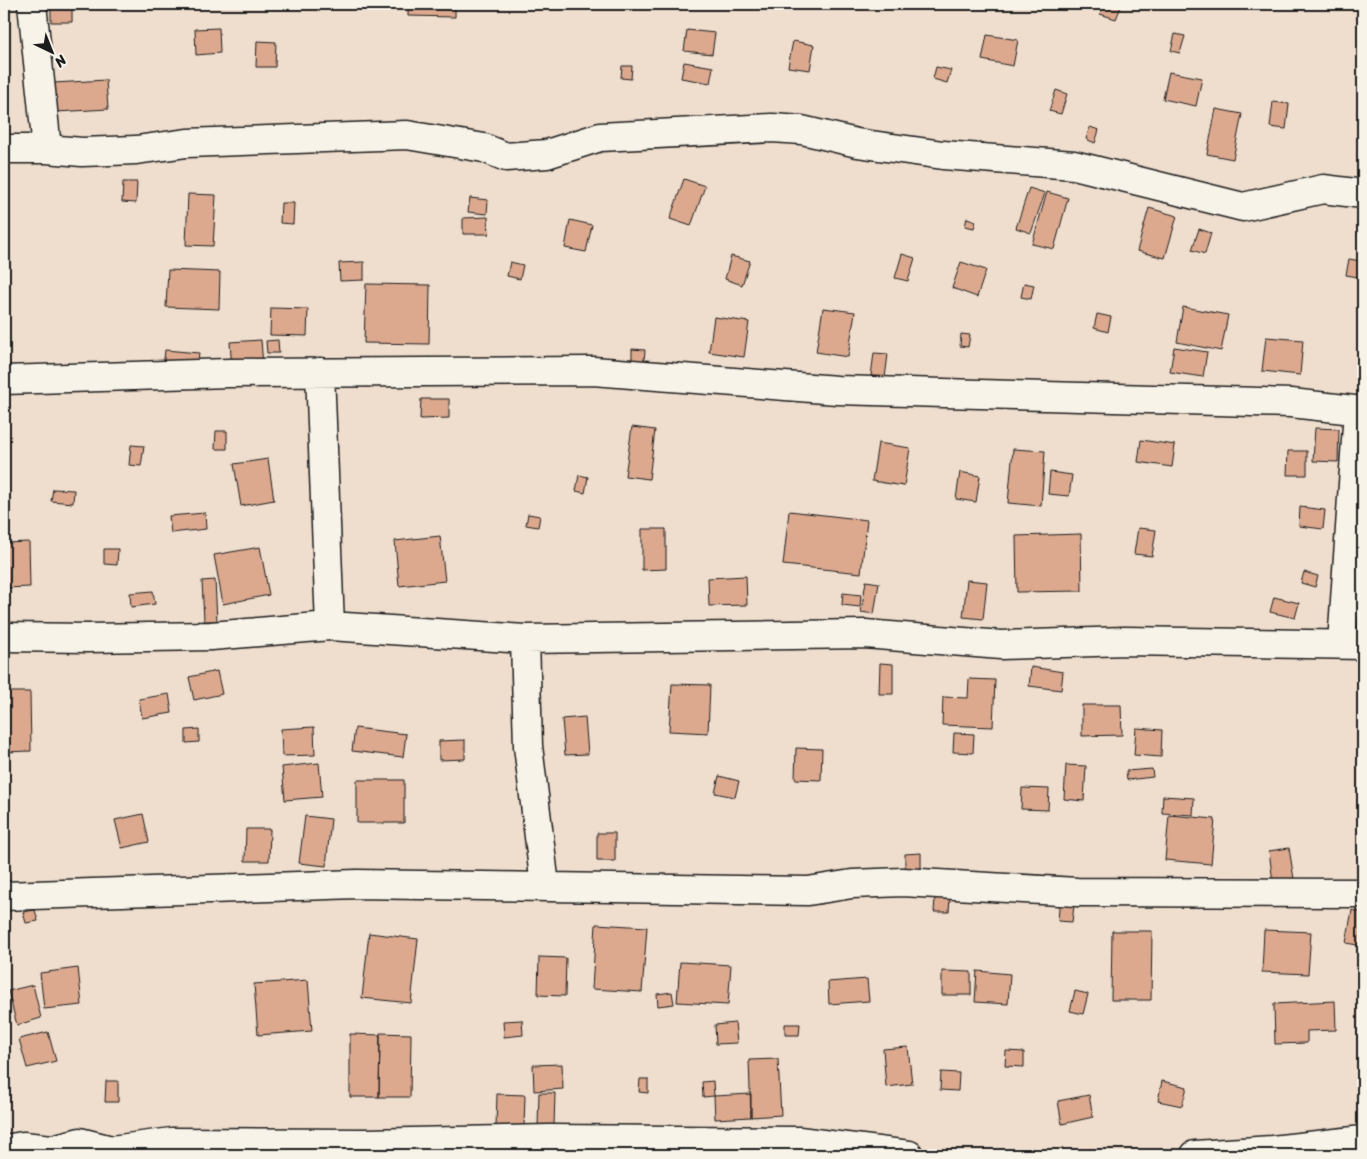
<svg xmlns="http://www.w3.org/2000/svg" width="1367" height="1159" font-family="Sriracha,sans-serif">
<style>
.building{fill:#dca98f;stroke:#1c1c1c}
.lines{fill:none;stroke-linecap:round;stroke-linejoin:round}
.minor-casing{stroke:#1c1c1c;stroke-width:31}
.minor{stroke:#f7f3e8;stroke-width:28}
</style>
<rect width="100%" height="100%" fill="#efddcd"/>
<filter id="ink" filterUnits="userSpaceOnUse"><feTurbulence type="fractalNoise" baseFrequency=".02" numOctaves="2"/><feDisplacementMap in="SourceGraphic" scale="10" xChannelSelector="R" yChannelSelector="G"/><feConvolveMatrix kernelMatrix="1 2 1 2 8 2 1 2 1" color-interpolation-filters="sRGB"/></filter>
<g filter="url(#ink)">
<path class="building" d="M51,4H72V22H51Z
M408,4H455V17L408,16Z
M1103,4H1122L1116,19L1100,14Z
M219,28L220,53L196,55L195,29Z
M687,30L715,33L712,54L684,51Z
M1175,34L1185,36L1180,53L1171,51Z
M987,35L1018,40L1013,66L982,60Z
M257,41L276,42L275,67H256Z
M793,41L814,45L810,70L788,67Z
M684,62L713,67L710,83L681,78Z
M622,66H632L631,79L621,78Z
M936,67L951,70L947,83L933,79Z
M1169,72L1202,78L1196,106L1163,99Z
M106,80L108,109L56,112L54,83Z
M1056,90L1067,94L1061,114L1049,111Z
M1273,102L1289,104L1286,129L1270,127Z
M1216,109L1242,114L1233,159L1207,154Z
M1090,127L1099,130L1095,143L1086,139Z
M684,179L705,186L691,226L670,219Z
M123,182H137L136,203L122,202Z
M1029,188L1045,193L1031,233L1016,228Z
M1047,192L1068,198L1054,249L1032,244Z
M188,194L216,195L213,246L186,245Z
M470,198L488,200L487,214L468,212Z
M281,203H294L293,224L280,223Z
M1149,208L1177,216L1165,258L1137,251Z
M488,217L489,234H463V218Z
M967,218L976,221L974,228L965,226Z
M570,220L592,225L586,252L565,248Z
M1199,229L1211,233L1205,254L1192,250Z
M902,254L915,258L908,281L895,278Z
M731,256L750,261L742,285L725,279Z
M1349,259L1361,261L1358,277L1346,275Z
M364,262V280L340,281L339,263Z
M510,262L523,265L520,279L507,276Z
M961,262L986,270L977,297L952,288Z
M168,270L220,272L219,309L166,307Z
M1024,283L1034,285L1031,299L1021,297Z
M366,284L430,285L429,344L364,343Z
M4,307H5L6,345H4Z
M1183,307L1228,315L1221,351L1177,342Z
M271,308L308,309L307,336L270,335Z
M823,308L855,312L848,357L816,352Z
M1097,314L1111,317L1108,332L1094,328Z
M714,317L749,322L744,357L709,352Z
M961,334L970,335L968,347L960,346Z
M1266,337L1303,340L1300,375L1262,371Z
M261,340L263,366L232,369L230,342Z
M278,340L279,353H267L266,341Z
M1174,347L1207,352L1203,377L1170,372Z
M632,349L645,350L644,362L632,361Z
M165,350L199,353L197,371L163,368Z
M1363,350V371L1359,370Z
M874,353L888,354L885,378L871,376Z
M421,399H449V418L420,419Z
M632,427L655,430L649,479L625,476Z
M1315,428L1339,429L1338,462L1313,461Z
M216,431H227V449H215Z
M1141,440L1175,445L1172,467L1138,462Z
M878,443L910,448L904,486L872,481Z
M131,445L144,446L141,466L129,465Z
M1013,449L1045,451L1041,506L1008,503Z
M1288,451H1307V475H1287Z
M268,459L274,500L241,506L234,464Z
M960,472L980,476L976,502L956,499Z
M1050,472L1072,475L1069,496L1048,494Z
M579,475L588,477L585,493L576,491Z
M53,489L74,490L73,503L51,501Z
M1300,507L1325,510L1323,529L1299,526Z
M789,511L867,520L861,573L783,565Z
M205,513L206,529L171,533L169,516Z
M528,514L540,516L538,527L526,525Z
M1138,528L1156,530L1152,556L1134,554Z
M642,529H666V569L642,570Z
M1081,534L1082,591L1017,592L1016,536Z
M440,536L445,581L399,586L395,541Z
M29,542L30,587L4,588V543Z
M260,547L269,595L223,604L214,555Z
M104,549H118L117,565L104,564Z
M1304,572L1318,576L1315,587L1301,583Z
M746,576L747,605L709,606L708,578Z
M215,580L217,621H204L202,581Z
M967,580L987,582L983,619L963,617Z
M866,581L879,583L874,614L861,612Z
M153,591L155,604L131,607L130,593Z
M843,593L861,595L860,607L842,605Z
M1274,597L1299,603L1295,618L1270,612Z
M880,663L893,664V694H879Z
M1031,667L1063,672L1061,690L1029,686Z
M217,671L222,694L194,700L189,677Z
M969,679L995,680L993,727L942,725L943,697L968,698Z
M672,684L710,685L708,733L669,731Z
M4,692H30L31,751L4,752Z
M169,694L172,713L142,718L139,699Z
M1082,705H1121L1122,735L1082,736Z
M585,717L588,754L565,755L562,719Z
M314,727L315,755L282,756L281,729Z
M355,728L406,734L403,757L352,751Z
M1136,728L1162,730L1161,757L1134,755Z
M199,729V742L186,743V730Z
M954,733L974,734L973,753L953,752Z
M465,740V759L439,760V741Z
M796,748L822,749L821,780L795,779Z
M319,763L322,797L285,800L282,767Z
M1066,765L1086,766L1084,801L1064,799Z
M1152,769L1153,777L1127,780L1126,771Z
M719,776L739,781L735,797L715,793Z
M357,780H404V823H357Z
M1022,788L1049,789L1048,810L1021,809Z
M1163,796L1194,798L1193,815L1162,813Z
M143,814L149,842L122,848L115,820Z
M1169,815L1215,819L1211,864L1165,860Z
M305,816L331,819L326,866L299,863Z
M246,829H270L269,861H245Z
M597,833H615V861H597Z
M1361,839L1363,840V868L1358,867Z
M1289,848L1294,879L1273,882L1269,851Z
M921,853V869H905V854Z
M1060,896L1075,897L1072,922L1058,921Z
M935,898H950L949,912H934Z
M35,910L38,921L26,923L23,912Z
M1352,910L1363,913V946L1346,943Z
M596,924L647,927L642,992L592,989Z
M1264,930L1311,932L1308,974L1262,972Z
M1112,931H1152L1151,1000H1111Z
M369,933L418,939L411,1003L362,998Z
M539,957L566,958L565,996L538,995Z
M680,962L731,965L728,1005L677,1002Z
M78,968L82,1005L44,1009L40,973Z
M942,971L971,972V995H942Z
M977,971L1010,974L1008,1004L975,1002Z
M867,979L869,1001L829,1004L828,982Z
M308,980L312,1031L258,1035L254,984Z
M33,985L41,1018L17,1025L8,991Z
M1075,991L1088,994L1083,1014L1070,1011Z
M672,992L674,1004L658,1006L657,994Z
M1335,1001L1336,1030L1307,1031V1043L1275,1044L1274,1004Z
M522,1020L523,1035L504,1037L503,1021Z
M735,1023L737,1043L716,1044L715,1025Z
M785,1024H800L799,1035H785Z
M48,1032L56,1061L27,1068L19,1039Z
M380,1033L411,1034L410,1097H379Z
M350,1034L380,1035L379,1097H350Z
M908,1047L912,1084L886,1087L883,1049Z
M1006,1051L1024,1052V1067L1005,1066Z
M778,1059L781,1115L751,1117L749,1060Z
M562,1064L563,1089L534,1091L533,1065Z
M941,1072L959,1073L958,1091L940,1090Z
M640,1079H648V1093L639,1092Z
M106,1081H118V1102H105Z
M713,1081L714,1096L703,1097L702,1082Z
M1162,1081L1187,1087L1182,1106L1158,1101Z
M539,1093H555L554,1126H538Z
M497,1094L525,1095L524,1127H496Z
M751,1094V1117L715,1119L714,1096Z
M1089,1095L1093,1117L1062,1124L1058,1101Z"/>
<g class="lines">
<defs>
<path id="minor" d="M32,4L47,149
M4,149H47L82,152L136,150L187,143L407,135L484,148L506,157L547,154L600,137L772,128L802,130L857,143L943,155L1074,165L1243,207L1323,189L1363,194
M320,372L330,626
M4,380L229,373L593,371L837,390L1291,403L1363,411
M4,637L88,638L211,636L330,626L525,639L865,634L1001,645L1125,641L1363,645
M525,639L528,746L545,886
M1342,644L1358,411
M4,896L357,884L808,891L852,884L903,882L1077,892L1363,893
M4,1149L23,1146L52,1149L80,1142L112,1150L172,1142L366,1143L549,1139L799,1141L909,1155
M1195,1155L1272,1150L1363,1140"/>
</defs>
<use href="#minor" class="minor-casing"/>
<use href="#minor" class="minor"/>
</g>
</g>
<rect width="1367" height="1159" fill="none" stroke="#f7f3e8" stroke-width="20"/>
<rect x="10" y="10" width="1347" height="1139" fill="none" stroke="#1c1c1c" stroke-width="2" filter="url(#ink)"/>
<g transform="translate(52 52) rotate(137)" stroke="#f7f3e8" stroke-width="4" paint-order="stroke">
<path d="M0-4L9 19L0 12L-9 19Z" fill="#1c1c1c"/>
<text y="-8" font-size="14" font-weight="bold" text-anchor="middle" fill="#1c1c1c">N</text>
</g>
</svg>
